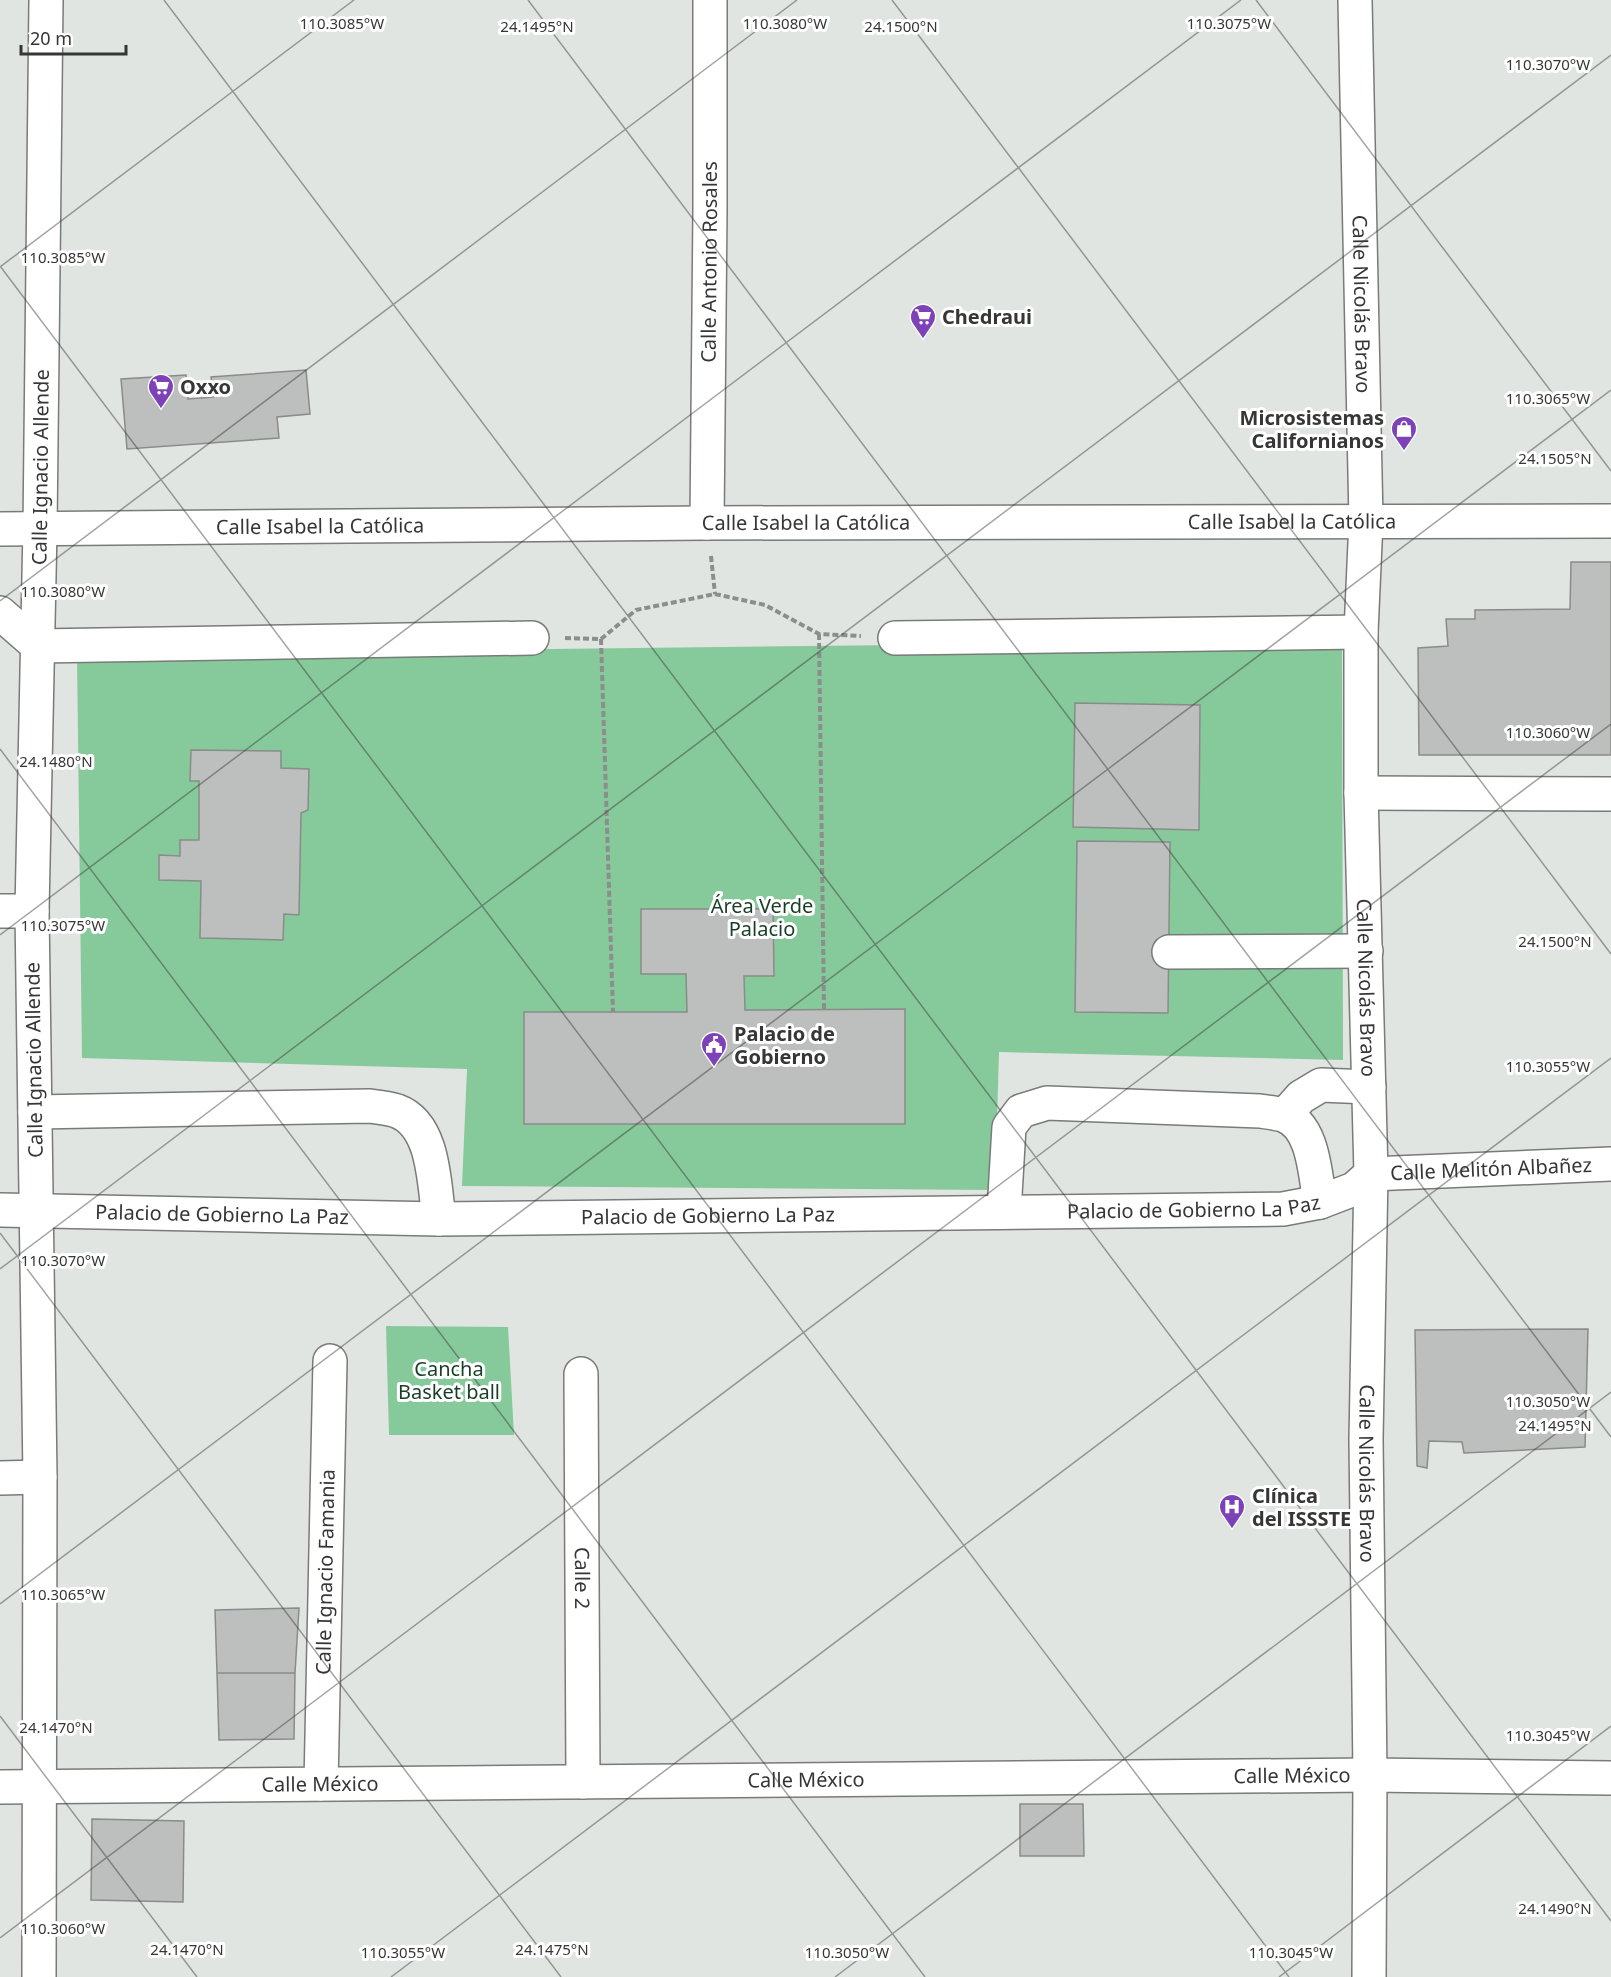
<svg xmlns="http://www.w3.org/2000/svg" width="1611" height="1977" font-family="'Noto Sans',sans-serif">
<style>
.green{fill:#86c99b}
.building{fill:#bcbfbd;stroke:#898c89;stroke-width:1.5}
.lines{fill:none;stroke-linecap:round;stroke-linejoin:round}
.minor-casing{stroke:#787b78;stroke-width:36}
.path{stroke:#8c8e8c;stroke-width:4;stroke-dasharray:6 3;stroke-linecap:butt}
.minor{stroke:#fff;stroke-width:33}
.ticks{fill:none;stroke:#353635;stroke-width:1.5;stroke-opacity:0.45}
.labels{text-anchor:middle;stroke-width:6;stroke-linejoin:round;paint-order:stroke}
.street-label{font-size:20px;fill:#353635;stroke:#fff}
.poi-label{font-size:20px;font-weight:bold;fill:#353635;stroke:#fff;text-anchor:start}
.park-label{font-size:20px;fill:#183e26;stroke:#fff}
.ticks-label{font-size:15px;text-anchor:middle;fill:#353635;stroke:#fff;stroke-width:6;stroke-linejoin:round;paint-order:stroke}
</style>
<rect width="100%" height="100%" fill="#e1e5e2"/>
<path class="green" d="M1342,640L1343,1060L999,1052L995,1190L462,1186L467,1069L82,1058L77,656L462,650Z
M386,1326L508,1327L514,1435H389Z"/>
<path class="building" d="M306,370L310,414L277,417L279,438L127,449L121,379L186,375L188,399L213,397L211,377Z
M1571,562H1611V755H1419L1418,648L1448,646L1446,619H1475V610L1570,609Z
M1075,703L1200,705L1199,830L1073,827Z
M191,750L281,751V768L309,769L308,810L301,813L299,915L284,914L283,940L200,938L201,881L159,880V855L180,856V840H199V781H190Z
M1077,841L1170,842L1168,1013L1075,1012Z
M641,909H773L774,976H744L745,1010L905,1009V1124H524V1012H687L686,974H641Z
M1588,1329L1585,1447L1464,1453L1462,1442L1429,1441L1427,1468L1417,1466L1415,1330Z
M299,1608L295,1673H217L215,1610Z
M217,1673H295L294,1739L219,1740Z
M1020,1804H1083L1084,1856H1020Z
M92,1819L184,1821L183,1902L91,1900Z"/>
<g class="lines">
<defs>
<g id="minor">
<path id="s1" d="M1355,0L1366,521L1361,632V793L1371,1174L1366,1439L1370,1775L1369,1977"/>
<path id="s2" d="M707,523L710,209V0"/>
<path id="s3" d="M0,529L707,523L1611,521"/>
<path d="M0,613L38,646L532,638"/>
<path d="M895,638L1361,632"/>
<path d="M1361,793L1611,794"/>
<path d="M0,911H32"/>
<path d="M1169,952L1366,951"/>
<path d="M35,1112L369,1106C378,1107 388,1108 397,1111C435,1125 434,1185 439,1219"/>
<path d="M1285,1115L1301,1097L1321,1085L1369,1087"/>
<path id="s4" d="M0,1210L439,1219L1283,1209L1320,1202L1354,1189L1371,1174L1611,1164"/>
<path d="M1004,1212L1009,1127L1021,1111L1047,1103L1260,1111C1267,1112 1276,1113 1283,1115C1314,1125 1315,1175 1320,1202"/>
<path id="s5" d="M581,1374L583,1782"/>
<path d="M0,1478L40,1477"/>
<path id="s6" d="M321,1784L330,1361"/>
<path id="s7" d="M0,1787L1370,1775L1611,1778"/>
<path id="s8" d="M39,1977L40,1477L32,911L40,528L46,0"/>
</g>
</defs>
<use href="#minor" class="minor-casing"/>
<path class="path" d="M711,556L715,594
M819,634L824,1009
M565,638L601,639L636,610L715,594L765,605L819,634L861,636
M601,639L613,1012"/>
<use href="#minor" class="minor"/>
</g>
<path class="ticks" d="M164,0L1611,1921M528,0L1611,1437M892,0L1611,954M1256,0L1611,471M0,266L1289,1977M0,267L354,0M0,601L797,0M0,749L925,1977M0,935L1241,0M0,1233L561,1977M0,1269L1611,55M0,1604L1611,390M0,1716L197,1977M0,1938L1611,724M391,1977L1611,1058M835,1977L1611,1392M1279,1977L1611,1726"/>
<defs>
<symbol id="supermarket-pin" viewBox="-11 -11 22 30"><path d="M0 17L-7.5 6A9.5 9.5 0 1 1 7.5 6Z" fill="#7d42b8" stroke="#fff"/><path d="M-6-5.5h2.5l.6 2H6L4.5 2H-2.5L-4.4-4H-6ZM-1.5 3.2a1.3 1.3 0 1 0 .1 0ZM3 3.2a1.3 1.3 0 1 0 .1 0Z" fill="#fff"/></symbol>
<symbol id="shop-pin" viewBox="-11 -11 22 30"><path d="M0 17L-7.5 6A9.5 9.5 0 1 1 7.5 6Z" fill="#7d42b8" stroke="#fff"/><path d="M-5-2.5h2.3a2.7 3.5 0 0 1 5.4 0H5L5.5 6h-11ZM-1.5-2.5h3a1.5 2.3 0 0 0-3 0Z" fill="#fff"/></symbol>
<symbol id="civic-pin" viewBox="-11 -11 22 30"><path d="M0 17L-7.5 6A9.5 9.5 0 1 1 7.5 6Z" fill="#7d42b8" stroke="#fff"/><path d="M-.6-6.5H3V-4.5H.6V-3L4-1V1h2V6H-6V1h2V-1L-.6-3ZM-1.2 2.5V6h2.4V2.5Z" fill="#fff"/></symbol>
<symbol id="hospital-pin" viewBox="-11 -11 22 30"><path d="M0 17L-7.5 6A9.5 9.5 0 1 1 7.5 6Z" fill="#7d42b8" stroke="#fff"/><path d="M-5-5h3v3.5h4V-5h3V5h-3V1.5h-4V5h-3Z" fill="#fff"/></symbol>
</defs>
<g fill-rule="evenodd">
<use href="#supermarket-pin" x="908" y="302" width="30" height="40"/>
<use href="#supermarket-pin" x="146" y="372" width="30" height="40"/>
<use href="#shop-pin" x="1389" y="414" width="30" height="40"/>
<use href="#civic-pin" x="699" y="1030" width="30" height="40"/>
<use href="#hospital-pin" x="1217" y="1492" width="30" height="40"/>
</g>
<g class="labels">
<g class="street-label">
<text dy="7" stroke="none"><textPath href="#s2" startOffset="261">Calle Antonio Rosales</textPath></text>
<text dy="7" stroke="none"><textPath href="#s1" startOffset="304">Calle Nicolás Bravo</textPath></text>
<text dy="7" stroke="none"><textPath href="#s8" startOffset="1510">Calle Ignacio Allende</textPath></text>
<text dy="7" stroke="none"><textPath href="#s3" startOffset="1292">Calle Isabel la Católica</textPath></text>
<text dy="7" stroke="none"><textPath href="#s3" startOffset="806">Calle Isabel la Católica</textPath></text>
<text dy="7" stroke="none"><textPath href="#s3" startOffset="320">Calle Isabel la Católica</textPath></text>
<text dy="7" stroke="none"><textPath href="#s1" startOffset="988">Calle Nicolás Bravo</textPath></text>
<text transform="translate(34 1060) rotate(-91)" y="7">Calle Ignacio Allende</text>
<text dy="7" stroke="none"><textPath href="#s4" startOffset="1500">Calle Melitón Albañez</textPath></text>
<text dy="7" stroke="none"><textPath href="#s4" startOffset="1194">Palacio de Gobierno La Paz</textPath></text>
<text dy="7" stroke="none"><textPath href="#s4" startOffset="222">Palacio de Gobierno La Paz</textPath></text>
<text dy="7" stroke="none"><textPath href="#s4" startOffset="708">Palacio de Gobierno La Paz</textPath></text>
<text dy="7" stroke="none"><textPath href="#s1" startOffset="1474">Calle Nicolás Bravo</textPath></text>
<text dy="7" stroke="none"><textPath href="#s6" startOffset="212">Calle Ignacio Famania</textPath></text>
<text dy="7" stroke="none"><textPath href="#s5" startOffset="204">Calle 2</textPath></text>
<text dy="7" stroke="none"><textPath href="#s7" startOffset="1292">Calle México</textPath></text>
<text dy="7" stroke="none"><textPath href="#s7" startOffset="806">Calle México</textPath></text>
<text dy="7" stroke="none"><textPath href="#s7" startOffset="320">Calle México</textPath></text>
</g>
<g class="poi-label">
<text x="942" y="324">Chedraui</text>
<text x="180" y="394">Oxxo</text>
<text x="1384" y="425" text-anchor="end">Microsistemas<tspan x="1384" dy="23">Californianos</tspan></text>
<text x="734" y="1041">Palacio de<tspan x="734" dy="23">Gobierno</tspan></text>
<text x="1252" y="1503">Clínica<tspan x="1252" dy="23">del ISSSTE</tspan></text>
</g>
<g class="park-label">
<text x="762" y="913">Área Verde<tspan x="762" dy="23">Palacio</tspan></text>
<text x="449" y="1376">Cancha<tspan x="449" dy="23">Basket ball</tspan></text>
</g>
</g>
<g class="ticks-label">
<text x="342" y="29">110.3085°W</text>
<text x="785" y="29">110.3080°W</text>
<text x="1229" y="29">110.3075°W</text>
<text x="537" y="32">24.1495°N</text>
<text x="901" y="32">24.1500°N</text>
<text x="1548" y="70">110.3070°W</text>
<text x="63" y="263">110.3085°W</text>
<text x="1548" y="404">110.3065°W</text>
<text x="1555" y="464">24.1505°N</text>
<text x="63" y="597">110.3080°W</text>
<text x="1548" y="738">110.3060°W</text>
<text x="56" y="767">24.1480°N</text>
<text x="63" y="931">110.3075°W</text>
<text x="1555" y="947">24.1500°N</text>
<text x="1548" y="1072">110.3055°W</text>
<text x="63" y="1266">110.3070°W</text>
<text x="1548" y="1407">110.3050°W</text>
<text x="1555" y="1431">24.1495°N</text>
<text x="63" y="1600">110.3065°W</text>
<text x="56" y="1733">24.1470°N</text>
<text x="1548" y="1741">110.3045°W</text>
<text x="1555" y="1914">24.1490°N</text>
<text x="63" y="1934">110.3060°W</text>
<text x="187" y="1955">24.1470°N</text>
<text x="552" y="1955">24.1475°N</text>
<text x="403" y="1958">110.3055°W</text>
<text x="847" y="1958">110.3050°W</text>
<text x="1291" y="1958">110.3045°W</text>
</g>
<path d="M21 45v9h105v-9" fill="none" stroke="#353635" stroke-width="3"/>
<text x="30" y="45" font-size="18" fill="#353635" stroke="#ffffff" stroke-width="4.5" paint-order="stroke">20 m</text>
</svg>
